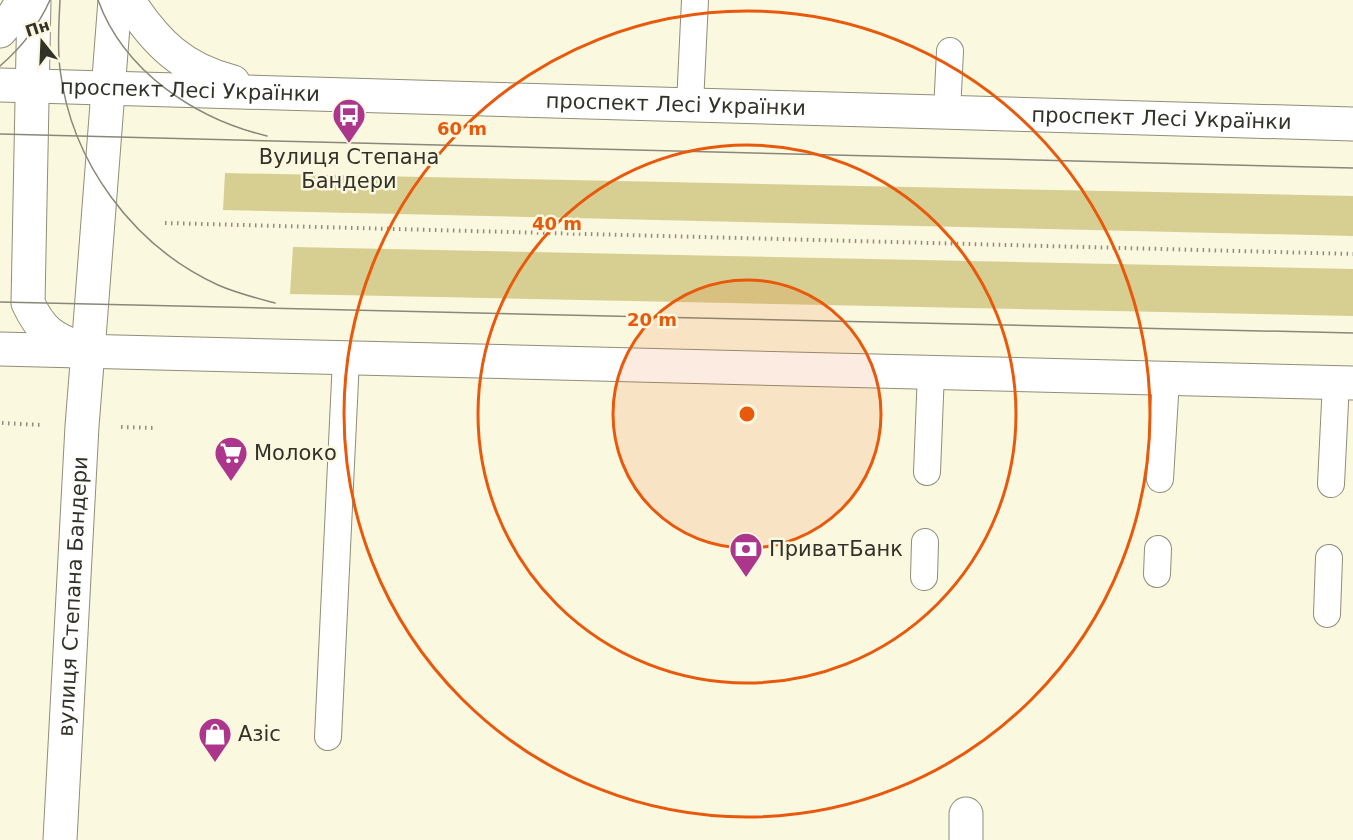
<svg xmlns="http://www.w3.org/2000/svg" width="1353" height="840" font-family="'DejaVu Sans',sans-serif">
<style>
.green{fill:#d7ce91}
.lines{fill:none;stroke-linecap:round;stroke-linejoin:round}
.service-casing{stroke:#908d78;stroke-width:28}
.minor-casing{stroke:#908d78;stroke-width:35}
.tertiary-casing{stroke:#908d78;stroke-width:35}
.primary-casing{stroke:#908d78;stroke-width:35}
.path{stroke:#8f8d7d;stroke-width:4;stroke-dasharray:1.5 4.5;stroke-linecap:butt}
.service{stroke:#fff;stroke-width:26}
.minor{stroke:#fff;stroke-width:33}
.tertiary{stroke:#fff;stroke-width:33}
.primary{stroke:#fff;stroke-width:33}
.tram{stroke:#898778;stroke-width:1.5}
.ring{fill:none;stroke:#e8590c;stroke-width:3}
.labels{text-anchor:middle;stroke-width:5;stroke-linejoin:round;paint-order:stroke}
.street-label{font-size:21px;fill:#333229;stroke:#fbf8e0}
.poi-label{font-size:21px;fill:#333229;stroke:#fbf8e0;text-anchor:start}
.centre{fill:#e8590c;stroke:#fbf8e0;stroke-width:3}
.ring-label{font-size:18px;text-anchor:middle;font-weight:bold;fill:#e8590c;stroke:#fbf8e0;stroke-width:5;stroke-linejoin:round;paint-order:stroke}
</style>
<rect width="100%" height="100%" fill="#fbf8e0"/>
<path class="green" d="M225,173L1353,196V236L223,210Z
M293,247L1353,269V316L290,294Z"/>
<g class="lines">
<defs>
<path id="service" d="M690,104L695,0
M947,112L950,51
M927,472L931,372
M1160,479L1166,379
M1331,484L1336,382
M1157,574L1158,549
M924,577L925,542
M1327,614L1329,558
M328,737L346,359"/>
<path id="minor" d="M966,840V814V840"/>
<g id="tertiary">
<path id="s1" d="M60,840L82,426L88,351"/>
</g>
<g id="primary">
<path d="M34,0L28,303C41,331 52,338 81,349"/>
<path d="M128,0C156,43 182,69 233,82"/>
<path d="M0,31L14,15L23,0"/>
<path id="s2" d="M0,85L1353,124"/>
<path d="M0,349L1353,383"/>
<path d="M88,351L115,0"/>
</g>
</defs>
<use href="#service" class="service-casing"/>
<use href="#minor" class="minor-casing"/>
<use href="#tertiary" class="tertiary-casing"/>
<use href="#primary" class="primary-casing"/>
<path class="path" d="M165,223L1353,254
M2,423L41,425
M121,427L156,428"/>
<use href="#service" class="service"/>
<use href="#minor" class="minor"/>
<use href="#tertiary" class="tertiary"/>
<use href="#primary" class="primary"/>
<path class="tram" d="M60,0C59,23 57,46 60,69C71,162 133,246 218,285C236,293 256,298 275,303
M98,0C124,72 196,119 267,136
M0,66C22,47 38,27 50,0
M0,134L1353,168
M0,302L1353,333"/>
</g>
<circle cx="747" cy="414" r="134" fill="#e8590c" fill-opacity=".12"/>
<g class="ring">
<circle cx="747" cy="414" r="134"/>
<circle cx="747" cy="414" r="269"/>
<circle cx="747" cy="414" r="403"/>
</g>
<defs>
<symbol id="bus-pin" viewBox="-11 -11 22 30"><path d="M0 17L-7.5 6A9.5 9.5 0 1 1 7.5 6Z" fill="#ac368c" stroke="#fbf8e0"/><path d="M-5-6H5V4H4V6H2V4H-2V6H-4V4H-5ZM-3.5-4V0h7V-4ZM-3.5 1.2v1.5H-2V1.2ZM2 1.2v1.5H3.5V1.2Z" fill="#fff"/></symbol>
<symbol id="supermarket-pin" viewBox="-11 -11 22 30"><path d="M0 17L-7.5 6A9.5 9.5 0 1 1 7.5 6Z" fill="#ac368c" stroke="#fbf8e0"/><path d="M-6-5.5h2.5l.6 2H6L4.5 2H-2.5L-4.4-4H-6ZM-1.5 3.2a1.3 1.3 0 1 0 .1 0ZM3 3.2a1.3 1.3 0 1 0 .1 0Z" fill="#fff"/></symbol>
<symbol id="bank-pin" viewBox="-11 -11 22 30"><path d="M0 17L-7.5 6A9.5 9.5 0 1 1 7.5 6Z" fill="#ac368c" stroke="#fbf8e0"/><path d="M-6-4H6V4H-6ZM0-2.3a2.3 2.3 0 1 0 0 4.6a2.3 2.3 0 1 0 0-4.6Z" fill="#fff"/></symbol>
<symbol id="shop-pin" viewBox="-11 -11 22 30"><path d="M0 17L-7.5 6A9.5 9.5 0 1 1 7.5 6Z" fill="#ac368c" stroke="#fbf8e0"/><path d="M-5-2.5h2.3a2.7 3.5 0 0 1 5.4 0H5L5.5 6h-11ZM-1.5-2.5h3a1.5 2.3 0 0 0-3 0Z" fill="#fff"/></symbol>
</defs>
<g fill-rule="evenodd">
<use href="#bus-pin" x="330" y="96" width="38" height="52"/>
<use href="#supermarket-pin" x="212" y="434" width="38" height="52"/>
<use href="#bank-pin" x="727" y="530" width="38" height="52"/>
<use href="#shop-pin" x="196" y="715" width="38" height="52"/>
</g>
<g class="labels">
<g class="street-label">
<text dy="7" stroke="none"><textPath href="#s2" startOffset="190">проспект Лесі Українки</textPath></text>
<text dy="7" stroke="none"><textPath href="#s2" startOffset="676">проспект Лесі Українки</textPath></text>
<text dy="7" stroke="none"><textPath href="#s2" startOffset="1162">проспект Лесі Українки</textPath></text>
<text dy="7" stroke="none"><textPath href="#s1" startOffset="244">вулиця Степана Бандери</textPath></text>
</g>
<g class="poi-label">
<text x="349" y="164" text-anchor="middle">Вулиця Степана<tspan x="349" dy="24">Бандери</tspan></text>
<text x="254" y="460">Молоко</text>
<text x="769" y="556">ПриватБанк</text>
<text x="238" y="741">Азіс</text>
</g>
</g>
<circle cx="747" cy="414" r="9" class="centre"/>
<g class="ring-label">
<text x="462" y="135">60 m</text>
<text x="557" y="230">40 m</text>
<text x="652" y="326">20 m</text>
</g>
<g transform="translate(42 42) rotate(342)" stroke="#fbf8e0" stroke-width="4.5" paint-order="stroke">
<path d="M0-4.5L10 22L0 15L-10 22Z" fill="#333229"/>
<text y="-9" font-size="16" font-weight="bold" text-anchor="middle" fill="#333229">Пн</text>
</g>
</svg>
